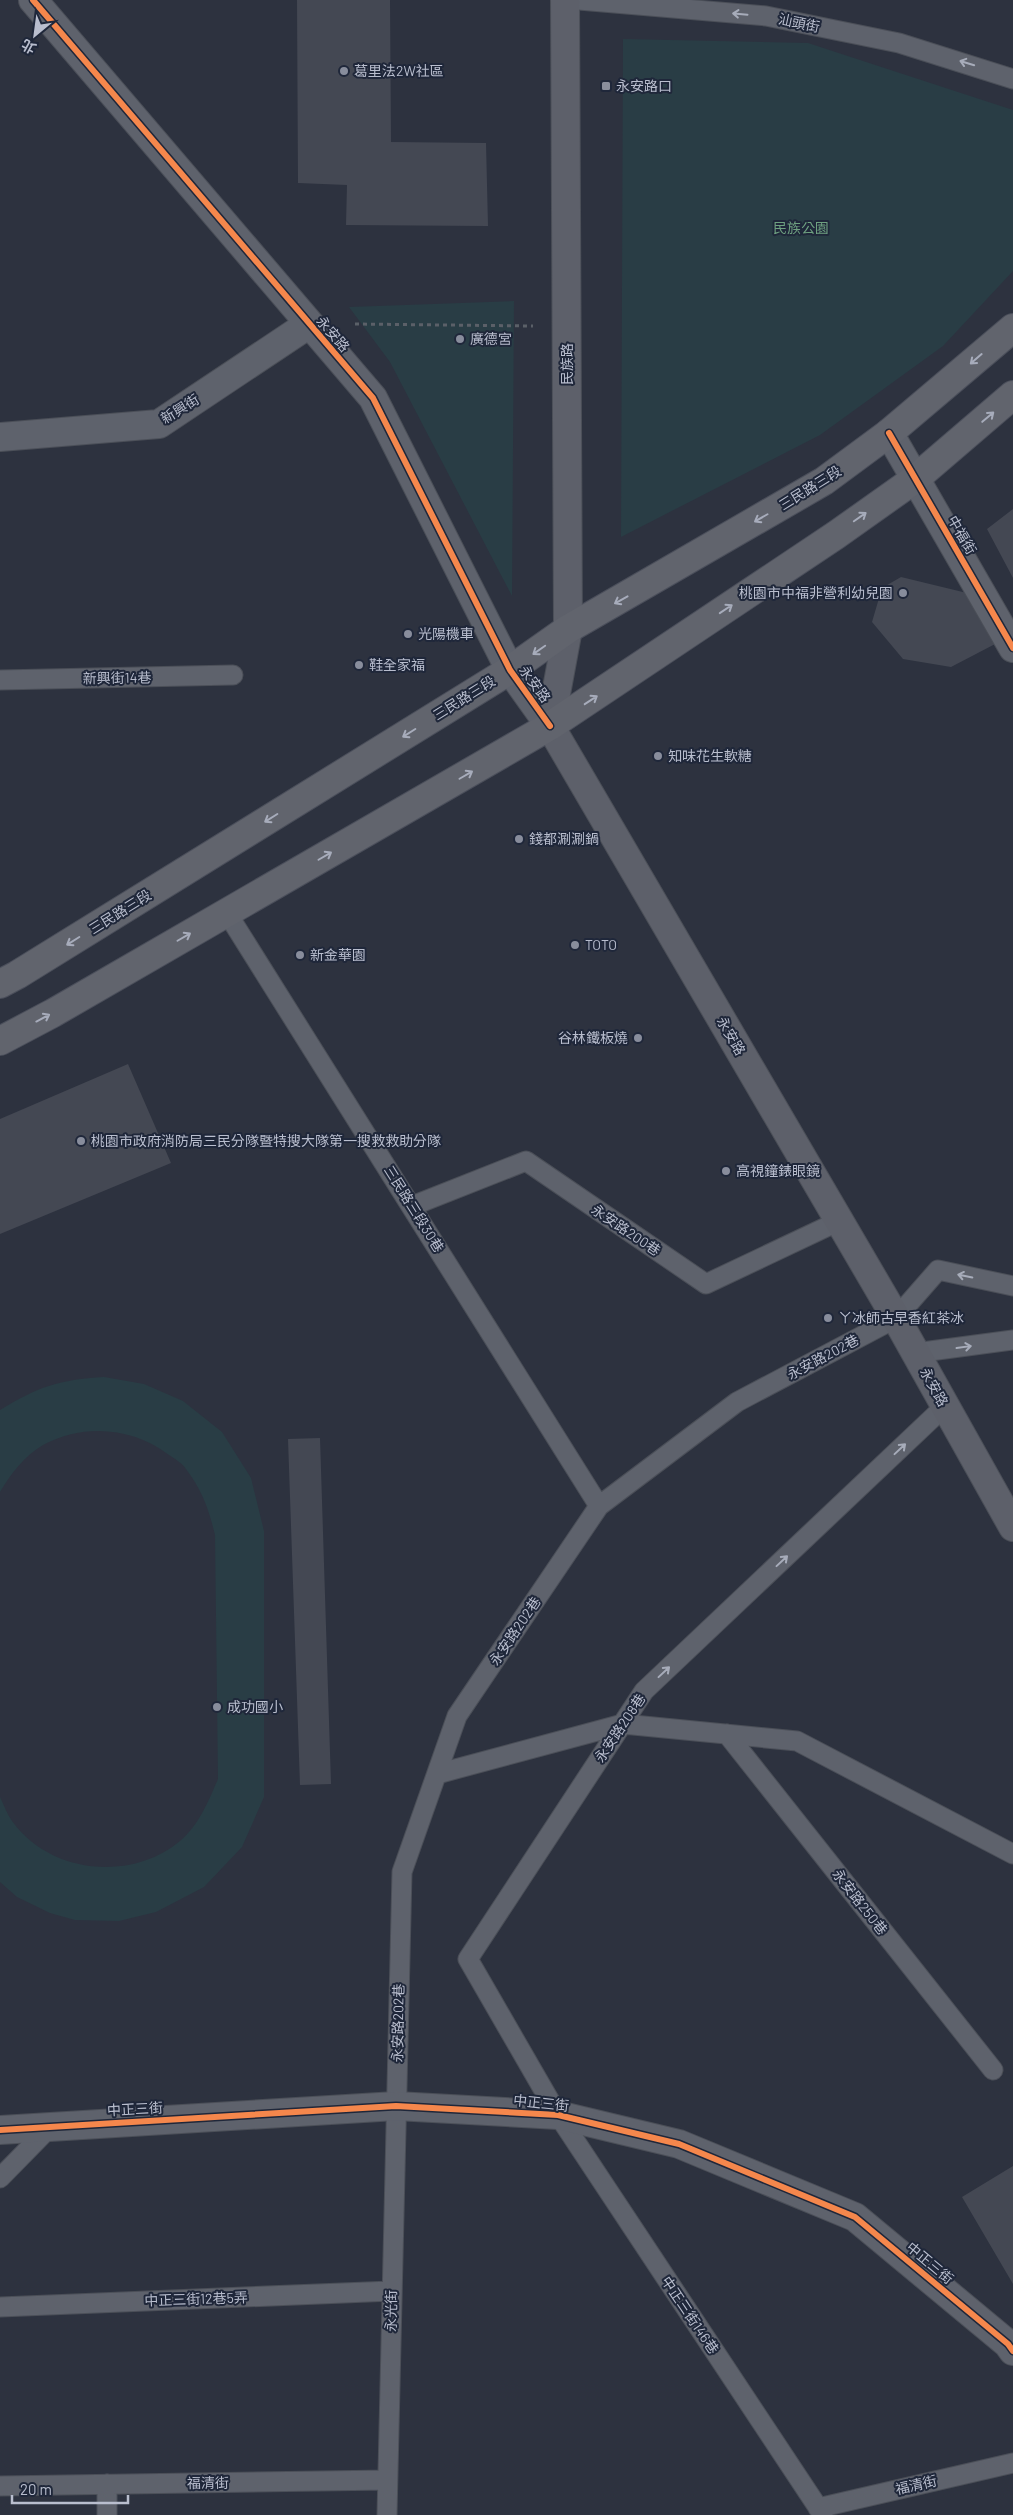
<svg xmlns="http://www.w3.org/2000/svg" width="1013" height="2515" font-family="Barlow,'Noto Sans TC',sans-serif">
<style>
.green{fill:#293d45}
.building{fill:#444853}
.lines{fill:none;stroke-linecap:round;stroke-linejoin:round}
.lane-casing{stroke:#4b4f58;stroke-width:21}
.street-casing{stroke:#4b4f58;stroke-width:30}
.secondary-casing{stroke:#4b4f58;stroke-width:30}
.primary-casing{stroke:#4b4f5b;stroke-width:30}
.path{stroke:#5b6068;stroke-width:3;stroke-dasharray:4 4;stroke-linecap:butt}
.lane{stroke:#5e626c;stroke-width:19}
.street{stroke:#5e626c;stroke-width:28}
.secondary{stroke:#5d606a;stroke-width:28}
.primary{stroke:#61646d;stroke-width:28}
.cycleway-casing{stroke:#1f273a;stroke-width:9}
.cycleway{stroke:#f5874c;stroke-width:6}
.oneway{stroke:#a7acba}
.oneway2{stroke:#a7acbb}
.poi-dot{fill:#888d9c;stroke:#1f273a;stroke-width:2}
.labels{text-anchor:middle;stroke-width:4;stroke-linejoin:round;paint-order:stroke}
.street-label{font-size:14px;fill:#b9bece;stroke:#1f273a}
.poi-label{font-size:14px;fill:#b9bece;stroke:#1f273a;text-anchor:start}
.park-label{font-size:14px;fill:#6ea080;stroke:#1f273a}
</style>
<rect width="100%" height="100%" fill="#2d323f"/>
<path class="green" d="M623,39L808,43L1013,110V271L943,346L820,435L621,537Z
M514,301L512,596L390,362L349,307Z
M104,1377L144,1384L183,1401L222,1432L251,1478L264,1531V1797L242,1847L204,1887L156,1912L119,1921L75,1920L50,1913L17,1897L0,1882V1797C4,1805 7,1814 12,1821C50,1874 131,1882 180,1841C199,1825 208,1802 218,1779L215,1535C209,1510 202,1490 186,1469C182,1463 175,1459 169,1455C133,1427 83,1423 43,1445C24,1456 11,1474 0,1492V1410C40,1386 58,1380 104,1377Z"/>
<path class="building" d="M297,0H390L391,142L486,143L488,226L346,225L347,185L298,183Z
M1013,509V578L987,529Z
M901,577L971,594L997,643L951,667L903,659L872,622L882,588Z
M128,1064L171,1163L0,1234V1119Z
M320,1438L331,1784L300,1785L288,1439Z
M1013,2166V2284L962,2197Z"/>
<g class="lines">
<defs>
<path id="lane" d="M579,0L766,16L899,43L1013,79
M0,680L233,675
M227,913L599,1506
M412,1206L526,1161L706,1284L839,1221
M915,1353L1013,1340
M727,1734L993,2070
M437,1774L623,1724L797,1741L1013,1854
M0,2178L51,2126
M0,2307L392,2291
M107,2484V2515
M0,2486L387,2480
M818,2508L1013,2463
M387,2515L402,1872L457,1716L599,1506L737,1402L896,1318L938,1270L1013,1286
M823,2515L558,2115L468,1959L644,1691L945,1406"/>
<path id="street" d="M33,0L373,398L510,670L550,726
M889,433L1013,648
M0,437L159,424L309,324
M0,2130L396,2106L558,2115L679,2144L855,2217L1008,2344L1013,2351"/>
<path id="secondary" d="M565,0L568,629L550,726L896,1318L1013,1527"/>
<path id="primary" d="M0,984L17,975L510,670L568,629L824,481L889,433L1013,328
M0,1041L53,1013L550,726L836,535L915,479L1013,395"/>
</defs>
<use href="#lane" class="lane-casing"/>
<use href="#street" class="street-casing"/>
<use href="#secondary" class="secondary-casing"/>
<use href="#primary" class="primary-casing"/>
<path class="path" d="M355,324L533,326"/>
<use href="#lane" class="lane"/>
<use href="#street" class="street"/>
<use href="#secondary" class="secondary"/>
<use href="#primary" class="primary"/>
<defs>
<path id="cycleway" d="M33,0L373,398L510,670L550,726
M889,433L1013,648
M0,2130L396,2106L558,2115L679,2144L855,2217L1008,2344L1013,2351"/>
</defs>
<use href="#cycleway" class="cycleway-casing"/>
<use href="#cycleway" class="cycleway"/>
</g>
<defs><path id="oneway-shaft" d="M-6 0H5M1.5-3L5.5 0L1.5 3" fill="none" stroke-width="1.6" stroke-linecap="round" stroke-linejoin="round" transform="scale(1.25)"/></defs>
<g class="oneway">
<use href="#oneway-shaft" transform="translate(740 14) rotate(-175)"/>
<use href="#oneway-shaft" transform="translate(967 63) rotate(-163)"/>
<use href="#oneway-shaft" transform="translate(965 1276) rotate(-168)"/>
<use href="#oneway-shaft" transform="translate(964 1347) rotate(-8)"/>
<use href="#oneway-shaft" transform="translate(900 1449) rotate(-43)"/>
<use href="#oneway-shaft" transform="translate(782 1561) rotate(-43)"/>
<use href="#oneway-shaft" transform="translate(664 1672) rotate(-43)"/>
</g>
<g class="oneway2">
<use href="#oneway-shaft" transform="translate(976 359) rotate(139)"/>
<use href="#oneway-shaft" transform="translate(988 417) rotate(-40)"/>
<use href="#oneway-shaft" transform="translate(860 517) rotate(-35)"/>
<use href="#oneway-shaft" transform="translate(761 518) rotate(150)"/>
<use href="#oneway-shaft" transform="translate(621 600) rotate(151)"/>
<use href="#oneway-shaft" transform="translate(726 609) rotate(-34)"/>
<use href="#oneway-shaft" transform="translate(539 650) rotate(145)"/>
<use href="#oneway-shaft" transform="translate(591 700) rotate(-33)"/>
<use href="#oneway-shaft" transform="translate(409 733) rotate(148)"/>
<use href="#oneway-shaft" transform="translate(466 775) rotate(-30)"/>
<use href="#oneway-shaft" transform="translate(271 818) rotate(148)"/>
<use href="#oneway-shaft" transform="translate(325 856) rotate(-30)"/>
<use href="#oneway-shaft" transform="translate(184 937) rotate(-30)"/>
<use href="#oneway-shaft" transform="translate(73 941) rotate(148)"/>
<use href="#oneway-shaft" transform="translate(43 1018) rotate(-28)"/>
</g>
<g class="poi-dot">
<circle cx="344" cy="71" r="5"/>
<rect x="601" y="81" width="10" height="10" rx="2.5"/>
<circle cx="460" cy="339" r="5"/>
<circle cx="903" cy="593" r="5"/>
<circle cx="408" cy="634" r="5"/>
<circle cx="359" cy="665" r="5"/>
<circle cx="658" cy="756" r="5"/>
<circle cx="519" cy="839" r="5"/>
<circle cx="575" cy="945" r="5"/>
<circle cx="300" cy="955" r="5"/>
<circle cx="638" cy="1038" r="5"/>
<circle cx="81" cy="1141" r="5"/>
<circle cx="726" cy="1171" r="5"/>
<circle cx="828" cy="1318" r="5"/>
<circle cx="217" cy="1707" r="5"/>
</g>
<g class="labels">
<g class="street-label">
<text transform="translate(799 23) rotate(12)" y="5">汕頭街</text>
<text transform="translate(333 334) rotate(49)" y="5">永安路</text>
<text transform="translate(567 364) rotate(-90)" y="5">民族路</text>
<text transform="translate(180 409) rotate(-32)" y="5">新興街</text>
<text transform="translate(810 488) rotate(-32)" y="5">三民路三段</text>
<text transform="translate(962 535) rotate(60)" y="5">中福街</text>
<text transform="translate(117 678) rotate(-1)" y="5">新興街14巷</text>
<text transform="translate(535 684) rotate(54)" y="5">永安路</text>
<text transform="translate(464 698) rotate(-32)" y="5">三民路三段</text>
<text transform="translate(120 912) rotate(-32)" y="5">三民路三段</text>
<text transform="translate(731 1036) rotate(60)" y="5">永安路</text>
<text transform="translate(414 1209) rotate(58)" y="5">三民路三段30巷</text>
<text transform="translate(626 1230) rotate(34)" y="5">永安路200巷</text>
<text transform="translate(823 1357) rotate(-28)" y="5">永安路202巷</text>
<text transform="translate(934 1387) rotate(61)" y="5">永安路</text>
<text transform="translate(515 1631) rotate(-56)" y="5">永安路202巷</text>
<text transform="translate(620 1728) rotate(-56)" y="5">永安路208巷</text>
<text transform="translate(860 1902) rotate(52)" y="5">永安路250巷</text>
<text transform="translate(398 2023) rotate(-89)" y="5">永安路202巷</text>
<text transform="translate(541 2103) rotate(6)" y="5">中正三街</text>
<text transform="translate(135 2109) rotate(-3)" y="5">中正三街</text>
<text transform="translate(930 2263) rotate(40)" y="5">中正三街</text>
<text transform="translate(196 2299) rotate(-2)" y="5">中正三街12巷5弄</text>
<text transform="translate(391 2311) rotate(-89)" y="5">永光街</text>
<text transform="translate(690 2315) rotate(56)" y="5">中正三街146巷</text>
<text transform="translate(208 2483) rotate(-1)" y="5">福清街</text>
<text transform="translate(916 2485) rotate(-13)" y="5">福清街</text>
</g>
<g class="poi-label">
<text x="354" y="76">葛里法2W社區</text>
<text x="616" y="91">永安路口</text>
<text x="470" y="344">廣德宮</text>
<text x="893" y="598" text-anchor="end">桃園市中福非營利幼兒園</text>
<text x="418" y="639">光陽機車</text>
<text x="369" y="670">鞋全家福</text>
<text x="668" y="761">知味花生軟糖</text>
<text x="529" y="844">錢都涮涮鍋</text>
<text x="585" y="950">TOTO</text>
<text x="310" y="960">新金華園</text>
<text x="628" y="1043" text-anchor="end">谷林鐵板燒</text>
<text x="91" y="1146">桃園市政府消防局三民分隊暨特搜大隊第一搜救救助分隊</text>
<text x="736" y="1176">高視鐘錶眼鏡</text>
<text x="838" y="1323">ㄚ冰師古早香紅茶冰</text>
<text x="227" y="1712">成功國小</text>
</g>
<g class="park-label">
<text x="801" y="233">民族公園</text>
</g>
</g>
<g transform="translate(35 35) rotate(209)" stroke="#1f273a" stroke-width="4" paint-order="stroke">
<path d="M0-4L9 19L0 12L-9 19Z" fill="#b9bece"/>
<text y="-8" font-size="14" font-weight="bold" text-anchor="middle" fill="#b9bece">北</text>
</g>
<path d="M12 2495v8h116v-8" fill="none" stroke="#b9bece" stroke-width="2.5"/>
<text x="20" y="2495" font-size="15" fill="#b9bece" stroke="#1f273a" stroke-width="4" paint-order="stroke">20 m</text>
</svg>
